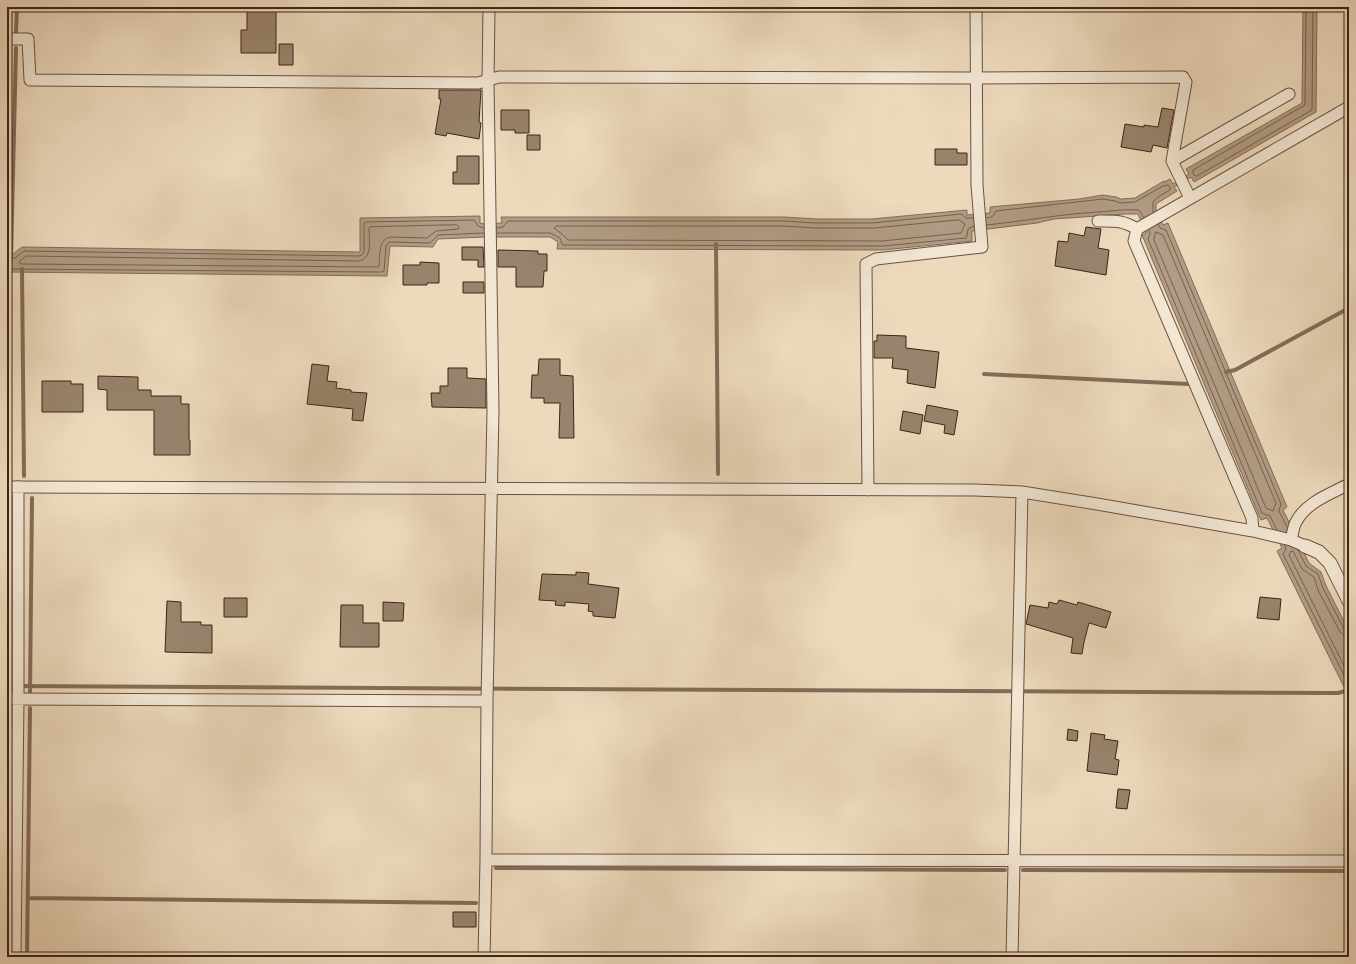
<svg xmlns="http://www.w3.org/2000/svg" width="1356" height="964" font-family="'Gentium Book Plus',serif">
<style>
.water{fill:#b19c85;stroke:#826c59}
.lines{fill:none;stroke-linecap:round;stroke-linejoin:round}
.shore{stroke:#76604e;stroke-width:1}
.stream{stroke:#826c59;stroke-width:4}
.building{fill:#98836d;stroke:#3c2417}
.minor-casing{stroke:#685240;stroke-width:13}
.tertiary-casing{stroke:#685240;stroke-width:15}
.minor{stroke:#f3e7d4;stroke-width:11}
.tertiary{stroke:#f3e7d4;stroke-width:13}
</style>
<rect width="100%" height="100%" fill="#eddabd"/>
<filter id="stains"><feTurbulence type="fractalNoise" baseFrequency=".005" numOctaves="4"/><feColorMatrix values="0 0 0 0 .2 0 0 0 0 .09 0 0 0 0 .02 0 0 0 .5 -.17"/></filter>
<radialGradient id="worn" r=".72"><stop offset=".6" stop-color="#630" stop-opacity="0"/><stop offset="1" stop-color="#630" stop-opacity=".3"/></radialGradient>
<path class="water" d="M1303,7H1317L1316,112L1194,182L1191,177L1174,187L1177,191L1156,204V209L1163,225L1168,223L1287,507L1283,510L1309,563L1321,572L1326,586L1349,631V690L1344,687L1277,551L1282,548L1267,518L1261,520L1142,235L1146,233L1138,214H1126L1054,219L1037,223L972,231V241L883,250L557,249L558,242L550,237H486L438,239L433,247L390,246L387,276L7,272V254H13L22,247L360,252V218L480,216V223L485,224L502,223L501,217H784L816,219H872L967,210V215L990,213V207L1079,199L1103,195L1116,197L1121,199L1135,198L1164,181V182L1170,179L1173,184L1189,174L1186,169L1302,103Z"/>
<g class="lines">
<path class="shore" d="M1306,7L1305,105L1193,170V173L1195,176H1197L1312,110L1313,7
M986,218L992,217L996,211L1103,199L1115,201L1120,203L1135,202L1163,186L1168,185L1170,187V190L1158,197L1153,202V212
M959,220L965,224L961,233L882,241L568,240L563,235L554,228L556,226H784L816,228H873Z
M1158,224L1160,228L1166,230L1281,504L1279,511L1287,527
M457,225L459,227L458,229L436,231L427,238L391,237C378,239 380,255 379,266L377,267L21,264L19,262L26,256L359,261C373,258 369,239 369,228L370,227Z
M987,225C1024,221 1061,214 1099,212C1112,211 1126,209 1139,210L1144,218
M497,228L503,227L508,221H784L816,223H872L961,214L966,218H973
M1149,230L1150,234L1148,239L1262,513L1270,516L1277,530
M1156,232L1163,235L1276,503L1273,511L1266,508L1154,240Z
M497,233H550L560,238L562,244L563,245L883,246L966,238L967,236L968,229L974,226
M7,258H15L24,251L359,256L362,255L364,252V223L365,222L474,220L478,226L484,228
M7,269L382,272L384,271L386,246L389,242L430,243L438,235L484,233
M1285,545L1286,549L1283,554L1349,685
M1298,550L1306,566L1318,574L1323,588L1344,629L1346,631H1349
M1349,636L1344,635L1340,632L1318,590L1314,577L1302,569L1293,551H1291L1289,555L1349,676"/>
<path class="stream" d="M16,32L17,7
M716,244L718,474
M11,259L16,48
M22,269L24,476
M1226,372L1235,370L1349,308
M984,374L1188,384
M7,686L1338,693L1349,690
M30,694L32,498
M496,868L1005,870
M1023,870L1349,871
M28,898L476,903
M27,957L30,708"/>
</g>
<path class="building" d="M247,10H276V53H241V30H247Z
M279,44H293V65H279Z
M439,90H481L479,122L481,123L479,139L447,133L446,136L435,134L441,99H439Z
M1162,108L1174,110L1167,148L1153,145L1151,152L1121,147L1125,124L1144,127V125L1158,127Z
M501,110H529V133H515V130H501Z
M527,135H540V150H527Z
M935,149H957V153H967V165H935Z
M457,156H479V184H453V172H457Z
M1086,227L1101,229L1098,248L1109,250L1106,275L1055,266L1058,241L1068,242L1069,233L1084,236Z
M462,247H483L484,267H478V260H462Z
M498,250L538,251V254H547V271H544L543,287H516V267H498Z
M420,262L439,263V283H427V285H403V265H420Z
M463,282H484V293H463Z
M877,335L906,336V348L939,352L935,388L907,383L908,370L892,368L893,358H874V341H877Z
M539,359H560V375L573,376L574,438H559L560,403H544V398H531L532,375H538Z
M312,364L329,366L327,381L337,382L336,388L351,390V392L367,393L363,421L352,420L353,409L307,404Z
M448,368H467V378L486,379V408L432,407L431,393H440V386H448Z
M98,376L138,377V390H151V396H181V404H189V440H190V455H154V410H107V390L98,389Z
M42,381H71V384H83V412H42Z
M927,405L958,411L954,435L944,433L945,425L924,421Z
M903,411L923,415L920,434L900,430Z
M576,572L589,573L588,584L619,588L615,618L593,616V612L588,611L589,604L565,602V606L555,605L556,601L539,600L542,574L576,575Z
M1260,597L1281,599L1279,620L1257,618Z
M224,598H247V617H224Z
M1059,600L1077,605L1078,602L1111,612L1106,628L1089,623L1084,642L1082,654L1071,653L1073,638L1026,624L1030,605L1048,608L1049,602L1057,604Z
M167,601L181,602V622H201V625H212V653L165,652Z
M383,602L404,603L403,621H383Z
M341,605H363V623H379V647H340Z
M1068,729L1078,731L1077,741L1067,740Z
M1091,733L1105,735L1104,739L1118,741L1115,759L1119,760L1117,775L1087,771Z
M1118,789L1130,790L1127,809L1116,808Z
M453,912H476V927H453Z"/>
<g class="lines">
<defs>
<path id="minor" d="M7,39H28L30,80L478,83L499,77L976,78L1183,77L1186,82L1172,161L1190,198
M1172,161L1289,94
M1098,221C1115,221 1122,220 1137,229
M7,487L975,490L1022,492L1097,504L1253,531L1291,540L1305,546
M868,490L866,264L876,259L982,247L977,185L976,7
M1253,531L1252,518L1134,241L1137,229L1349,107
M1291,540C1293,534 1293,527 1296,522C1306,502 1331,494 1349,484
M7,699L487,701
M486,860L1349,861
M15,957L18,699V487
M484,957L486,860L487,701L493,411L488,81L489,7
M1012,957L1022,492"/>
<path id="tertiary" d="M1305,546L1319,552L1330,563L1349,601"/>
</defs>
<use href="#minor" class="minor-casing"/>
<use href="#tertiary" class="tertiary-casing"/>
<use href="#minor" class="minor"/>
<use href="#tertiary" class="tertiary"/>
</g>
<rect width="1356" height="964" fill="none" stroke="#eddabd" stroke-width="24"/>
<rect x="8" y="8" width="1340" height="948" fill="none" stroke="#3c2417" stroke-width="2"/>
<rect x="12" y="12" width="1332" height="940" fill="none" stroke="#3c2417"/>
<rect width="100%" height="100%" filter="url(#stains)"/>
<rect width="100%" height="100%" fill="url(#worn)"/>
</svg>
